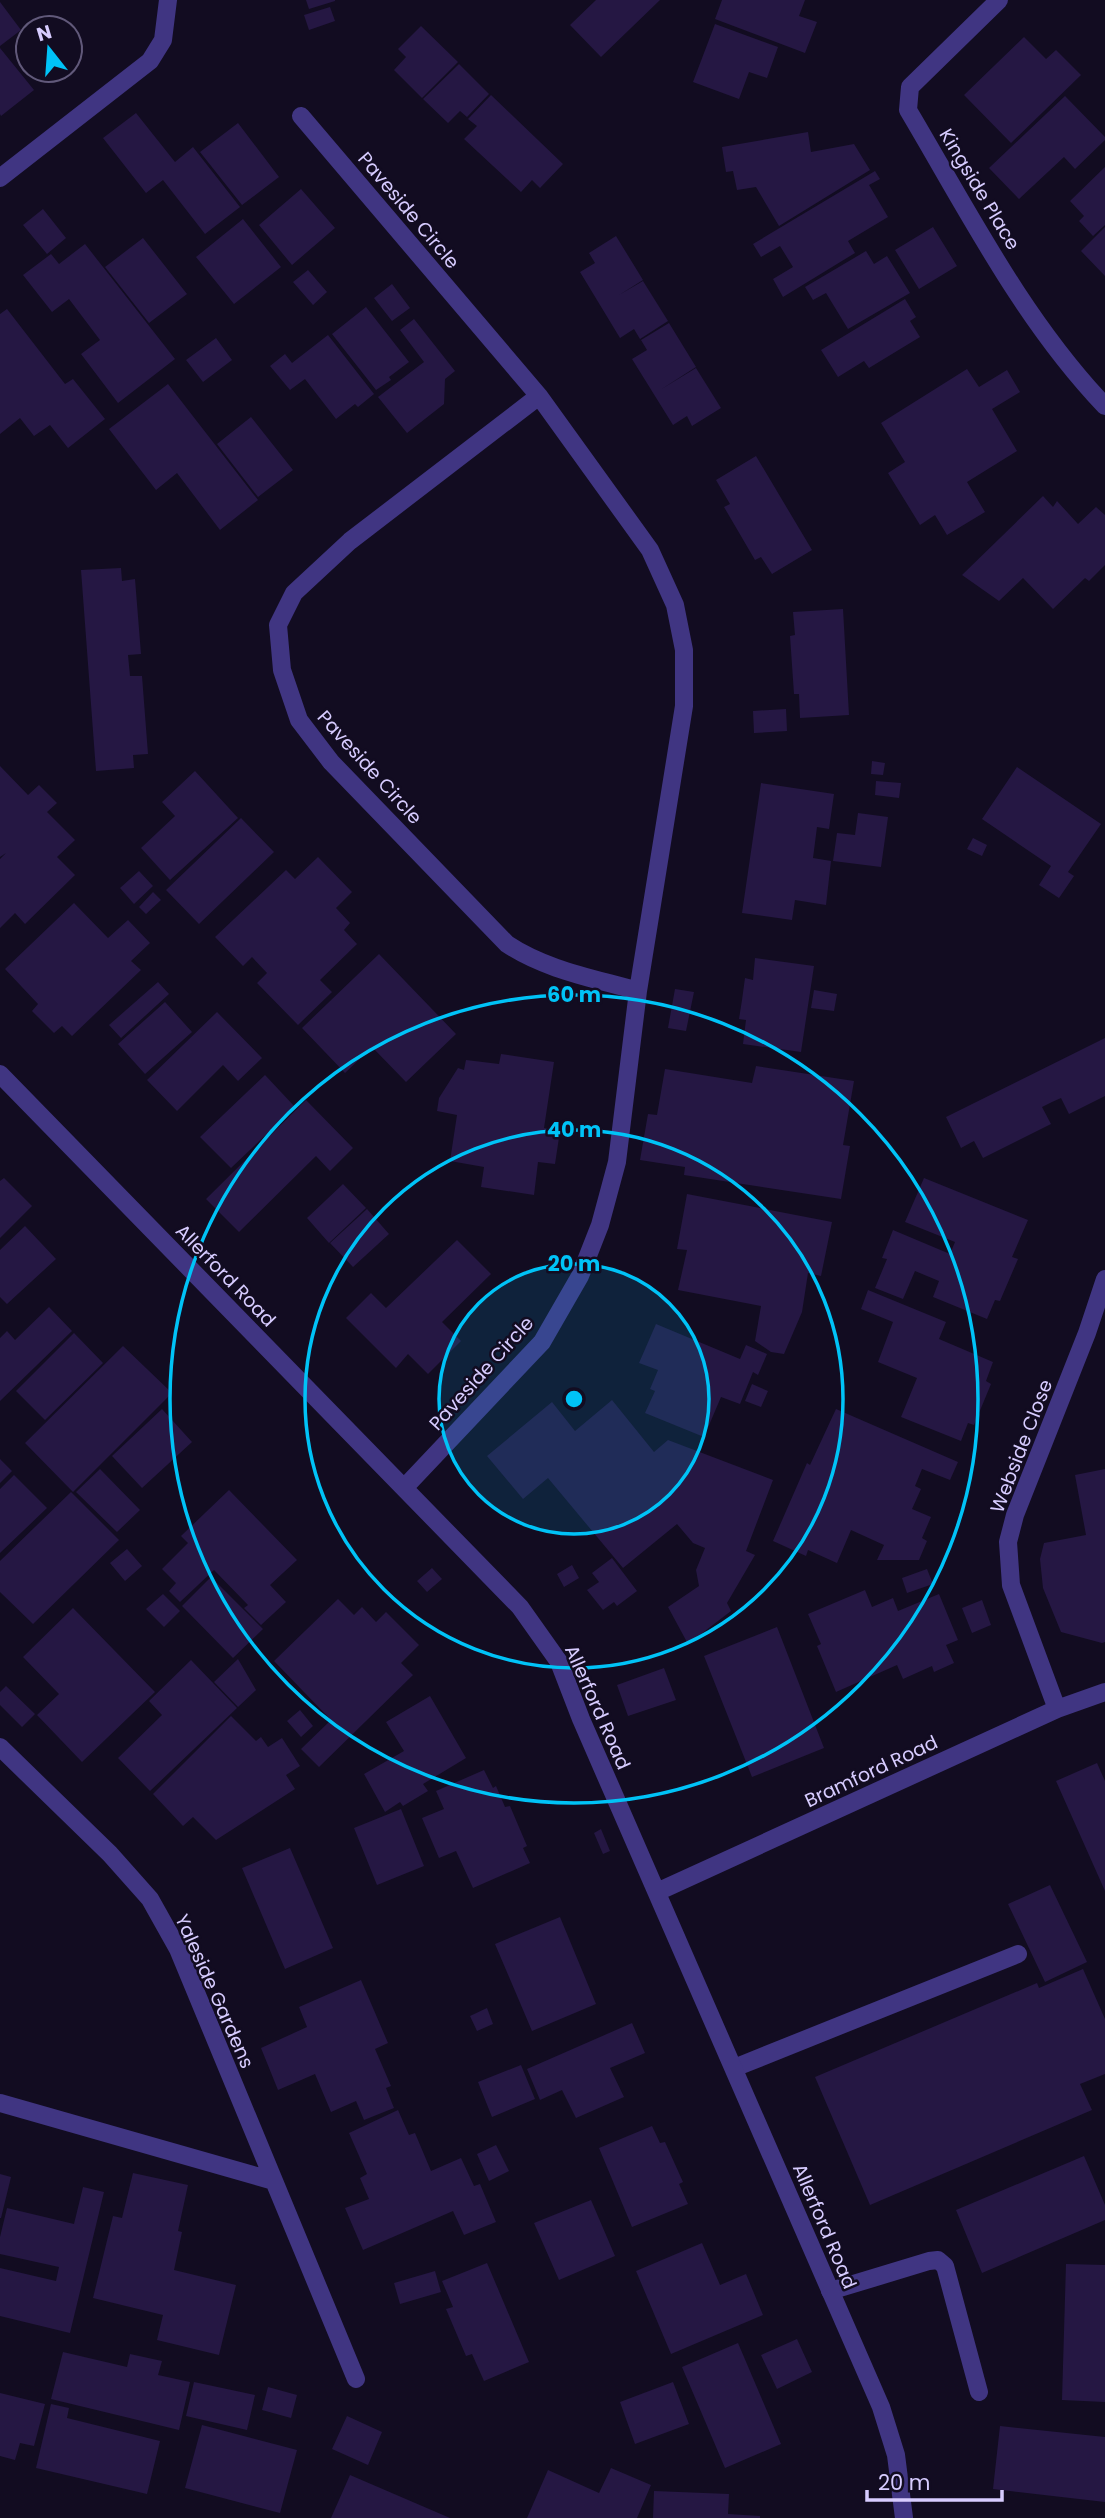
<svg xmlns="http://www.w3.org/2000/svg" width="1105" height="2518" font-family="Poppins,sans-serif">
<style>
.building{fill:#251743}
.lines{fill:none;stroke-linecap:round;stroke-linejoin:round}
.lane{stroke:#403582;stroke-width:18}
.street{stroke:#403582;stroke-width:18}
.ring{fill:none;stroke:#00c3f7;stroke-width:3.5}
.labels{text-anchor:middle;stroke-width:5;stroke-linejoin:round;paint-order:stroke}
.street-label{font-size:19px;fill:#d7ccff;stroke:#120c21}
.centre{fill:#00c3f7;stroke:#120c21;stroke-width:3.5}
.ring-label{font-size:21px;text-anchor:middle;font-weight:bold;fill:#00c3f7;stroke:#120c21;stroke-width:5;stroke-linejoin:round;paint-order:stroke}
</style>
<rect width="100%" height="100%" fill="#120c21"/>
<path class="building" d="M306,0H335V1L309,9Z
M596,0H660L601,57L570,25Z
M722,0H805L799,16L817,22L805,53L715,19Z
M0,2L21,30L0,46Z
M330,7L335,21L309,30L304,15Z
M715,24L778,47L767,78L749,72L739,99L693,82Z
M421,26L458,62L422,98L394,70L406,57L398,49Z
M1024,37L1046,59L1056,50L1081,75L1011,143L964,95Z
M0,48L34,90L1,116L0,114Z
M459,64L489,94L467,117L460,111L448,123L423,99Z
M491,95L563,164L540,188L532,180L521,192L464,139L477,126L468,119Z
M1065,96L1105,137V140L1075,169L1064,157L1019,199L989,168Z
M136,113L175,162L193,147L240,207L205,234L163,180L146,193L103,138Z
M238,123L279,177L242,205L200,152Z
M808,132L811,152L854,144L870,170L779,226L756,187L737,190L733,171L726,172L722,147Z
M1105,167V225L1093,236L1079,221L1084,216L1070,201Z
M875,171L880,179L869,185L888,217L848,241L855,253L783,297L773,279L793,267L780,246L761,257L753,244Z
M301,189L335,228L292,265L259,225Z
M43,209L66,238L47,254L23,225Z
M243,219L281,267L234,304L196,257Z
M933,227L957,266L919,289L895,250Z
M1105,227V276L1081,251Z
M616,236L643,280L619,295L643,281L668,321L640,339L634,329L620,338L580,272L595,263L589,253Z
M143,238L187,294L149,323L105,267Z
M85,244L175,359L118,403L81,354L100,340L69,299L52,312L23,275L51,254L59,264Z
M866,251L874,264L887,256L910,293L848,329L826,293L813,300L805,287Z
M308,270L327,292L313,305L293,282Z
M392,284L410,308L392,321L374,298Z
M905,299L916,317L910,321L920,337L869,368L864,361L838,377L821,350Z
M366,307L409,362L389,377L391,380L376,390L332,334Z
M7,309L65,384L73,379L105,419L68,448L50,425L34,436L20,418L0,434V314Z
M414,319L455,371L445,379L444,404L407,433L378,397L424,362L400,330Z
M669,323L696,367L660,390L696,368L721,408L692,426L687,416L673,425L632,359L647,350L641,340Z
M328,335L374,394L358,407L355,404L336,419L305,379L290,390L270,366L285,354L292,363Z
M216,338L232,360L203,382L186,360Z
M967,369L979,387L1007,370L1020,392L992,409L1017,451L967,482L985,512L947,535L935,515L920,525L888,473L905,462L881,423Z
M168,384L258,500L220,530L177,473L156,490L109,429Z
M251,417L293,470L258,497L217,444Z
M756,456L812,550L772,574L761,557L755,560L724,507L730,504L716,480Z
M1043,496L1053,507L1057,501L1078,524L1096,507L1105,515V565L1089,581L1085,578L1053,609L1023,578L999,601L962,575Z
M121,568L122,581L135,579L141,654L128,655L130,676H142L148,754L133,755L134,768L96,771L81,570Z
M843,609L849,715L800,718L799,694H794L790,636L795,635L793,612Z
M786,709L787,731L754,733L753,711Z
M872,761L885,763L883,775L871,774Z
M0,766L28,795L39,785L57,803L47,812L75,840L57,857L75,875L25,924L15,913L0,928V859L6,853L0,857Z
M1017,767L1101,824L1068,872L1074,876L1059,898L1039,885L1051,866L982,819Z
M195,771L238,818L170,880L141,848L175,816L162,802Z
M876,781L901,783L899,798L875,795Z
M761,783L834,794L829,829L817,827L813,858L831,861L826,905L795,900L792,920L742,913Z
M858,813L888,817L881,867L833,861L837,833L855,835Z
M241,818L274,852L199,924L166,890Z
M973,838L987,845L982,856L967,849Z
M318,857L352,892L336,908L350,923L344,930L357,944L320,980L332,992L298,1025L257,983L267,973L252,957L243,966L215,937L286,870L295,879Z
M139,871L153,886L134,904L120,888Z
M153,892L161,900L146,914L139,907Z
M74,903L108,938L128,920L150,943L131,961L141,970L72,1036L62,1026L54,1033L32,1011L38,1004L5,969Z
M379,954L456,1034L406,1082L372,1047L345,1073L302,1028Z
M755,958L814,966L801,1052L743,1044L746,1020L739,1019L742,1000L745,978L753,980Z
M158,982L169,994L121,1038L109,1025Z
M675,989L694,992L686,1031L668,1028Z
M814,990L837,994L834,1011L811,1008Z
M165,1002L192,1032L145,1074L118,1044Z
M217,1012L262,1058L238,1081L223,1065L177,1111L147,1080Z
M1105,1038V1096L1069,1114L1061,1098L1052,1102L1042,1107L1051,1124L983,1158L974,1141L961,1148L946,1117Z
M501,1054L554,1062L544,1128L560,1131L555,1164L538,1162L534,1195L481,1187L484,1167L450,1161L457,1115L437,1111L439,1098L458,1068L464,1070L466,1060L499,1064Z
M756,1066L854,1081L843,1145L850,1146L841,1199L684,1175L685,1167L640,1160L648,1114L657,1115L665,1069L752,1083Z
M265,1075L295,1107L231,1168L200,1137Z
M306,1100L353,1148L330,1171L316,1156L239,1232L206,1199Z
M4,1178L32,1206L0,1238V1181Z
M924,1178L1028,1220L1012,1257L1018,1259L1000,1301L995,1300L987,1319L933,1297L939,1281L915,1271L903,1299L875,1288L887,1259L882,1258L893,1230L950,1254L955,1242L905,1222Z
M343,1184L366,1208L329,1243L307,1218Z
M687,1194L832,1222L821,1276L808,1273L802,1312L784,1354L771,1352L755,1341L761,1306L678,1290L687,1250L677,1249Z
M367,1209L389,1234L353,1267L330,1243Z
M25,1226L56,1259L7,1304L0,1297V1250Z
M457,1240L491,1274L442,1322L461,1341L428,1374L408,1354L396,1368L346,1318L371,1293L386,1308Z
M868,1290L946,1322L939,1339L993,1362L986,1381L991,1384L974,1425L968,1423L961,1441L901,1417L917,1378L878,1362L893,1322L861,1309Z
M49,1307L72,1331L0,1401V1338L7,1331L15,1340Z
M656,1324L740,1359L746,1345L767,1354L758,1375L753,1372L740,1404L721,1397L704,1437L645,1413L655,1391L650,1389L658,1370L639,1363Z
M74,1333L103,1363L45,1420L16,1391Z
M123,1346L172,1393L73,1492L25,1443Z
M752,1384L768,1391L761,1407L745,1401Z
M612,1400L654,1452L668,1440L773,1480L746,1551L755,1555L727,1603L731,1611L688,1644L668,1607L699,1586L696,1570L705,1548L693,1543L677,1524L623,1568L548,1478L523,1499L487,1456L552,1402L575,1431Z
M162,1409L192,1442L142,1488L112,1456Z
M836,1409L958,1462L950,1480L922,1469L915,1486L921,1489L912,1509L931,1517L922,1538L927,1541L919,1560H877L884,1545L851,1530L837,1563L808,1550L806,1556L773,1541L807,1463L810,1465Z
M0,1459L12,1471L0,1483Z
M100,1469L140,1510L117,1532L76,1492Z
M1105,1469V1642L1102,1643L1061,1632L1043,1588L1040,1559L1044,1543L1086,1535L1075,1475Z
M14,1475L47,1508L0,1553V1489Z
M229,1490L297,1560L270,1585L286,1602L261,1625L244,1608L248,1605L214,1570L180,1602L169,1591L176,1583L162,1569L188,1543L181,1536Z
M71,1492L119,1540L33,1624L0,1592V1561Z
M127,1549L142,1566L125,1581L110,1563Z
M612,1558L637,1591L617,1606L614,1602L603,1610L587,1590L599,1582L592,1573Z
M572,1565L579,1578L564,1587L557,1574Z
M432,1568L442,1579L427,1592L417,1581Z
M927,1569L933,1584L907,1593L902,1578Z
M211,1577L263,1629L233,1658L182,1606Z
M865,1590L872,1607L893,1598L898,1611L939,1594L958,1640L946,1645L954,1663L934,1672L932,1666L903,1679L897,1665L836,1692L817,1646L821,1644L808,1614Z
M163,1594L180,1611L164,1627L146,1609Z
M338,1599L354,1615L362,1607L376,1622L386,1612L419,1645L401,1663L413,1675L319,1767L301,1749L331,1720L274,1661Z
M982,1600L991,1625L972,1633L962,1608Z
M73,1608L155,1692L82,1762L37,1715L59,1694L23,1657Z
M777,1627L824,1748L752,1777L704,1656Z
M238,1659L256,1690L238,1707L214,1682Z
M191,1660L237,1708L150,1791L118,1758L162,1715L149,1701Z
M664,1668L676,1700L628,1716L617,1685Z
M6,1686L35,1714L22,1727L0,1705V1692Z
M430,1696L466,1758L423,1784L428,1791L403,1806L400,1802L385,1812L364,1774L404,1751L386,1722Z
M300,1710L313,1726L301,1737L287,1721Z
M231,1716L256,1741L261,1737L268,1747L282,1738L300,1766L286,1775L295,1789L216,1840L193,1817L183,1826L153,1794Z
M1097,1763L1105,1781V1891L1056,1781Z
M484,1770L493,1788L496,1786L505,1807L510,1806L527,1846L523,1848L530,1863L473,1888L456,1851L439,1858L422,1818L444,1809L436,1791Z
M401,1809L424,1866L377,1885L354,1828Z
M601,1829L610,1851L603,1854L594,1833Z
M290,1848L333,1948L285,1969L242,1868Z
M1050,1885L1087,1962L1045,1982L1008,1904Z
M560,1917L596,2004L532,2031L495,1944Z
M1083,1969L1105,2019V2074L1080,2084L1092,2110L870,2205L815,2077L1037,1983L1039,1988Z
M361,1980L388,2043L375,2049L391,2086L386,2088L394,2108L364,2120L356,2101L331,2112L315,2074L278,2090L261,2048L307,2027L299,2007Z
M487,2008L493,2024L477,2031L470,2016Z
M632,2023L645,2053L610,2068L624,2097L576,2118L562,2090L540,2100L527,2069Z
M521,2065L535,2099L492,2117L478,2082Z
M398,2110L409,2135L415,2133L431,2171L461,2158L474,2186L480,2184L496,2222L464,2235L453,2211L363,2250L345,2208L369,2199L360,2178L367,2174L349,2133Z
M652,2126L660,2143L665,2142L683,2182L679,2184L688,2204L632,2227L599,2148Z
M496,2145L509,2171L489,2181L477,2154Z
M1084,2156L1105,2205V2220L982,2273L956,2210Z
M133,2173L188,2185L178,2231L182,2232L174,2270L236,2285L219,2355L157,2340L163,2315L93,2298L113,2216L122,2218Z
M0,2174L11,2177L1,2218H0Z
M83,2187L104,2192L70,2333L0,2316V2268L56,2281L59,2267L0,2254V2237L7,2208L74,2224Z
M591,2200L615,2256L559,2280L534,2223Z
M702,2243L720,2285L746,2274L763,2315L671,2354L636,2271Z
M487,2263L529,2362L484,2381L472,2354L466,2356L446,2309L453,2307L442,2281Z
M1066,2264L1105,2265V2402L1062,2400Z
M435,2271L441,2292L400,2304L394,2283Z
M797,2339L812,2372L777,2389L761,2355Z
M738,2343L781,2444L725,2468L682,2367Z
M63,2352L127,2367L130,2354L162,2361L158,2375L190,2382L179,2430L51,2399Z
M194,2382L255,2395L247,2430L186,2416Z
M673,2382L689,2424L635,2444L620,2402Z
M268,2387L297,2395L291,2418L262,2410Z
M0,2393L45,2404L34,2446L20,2443L15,2460L0,2456Z
M51,2404L69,2408L67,2418L160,2441L147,2494L36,2468Z
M347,2416L382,2432L368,2465L332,2449Z
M202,2425L297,2450L280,2513L185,2488Z
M1000,2426L1105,2437V2502L993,2489Z
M611,2468L651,2485L637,2518H527L548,2470L599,2493Z
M350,2475L450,2518H331Z
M654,2491L729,2494L728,2514L760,2516V2518H653Z"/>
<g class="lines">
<path class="lane" d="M734,2068L1018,1954
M830,2291L929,2261L938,2260L945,2266L979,2392"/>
<path class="street" d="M999,0L910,87L908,110C968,211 1023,320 1105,406
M301,116L539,396L650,550L675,605L684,650V706L638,991L617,1162L600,1225L580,1276L542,1342L404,1488
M0,178L150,61L163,40L168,0
M539,396L350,541L294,593L278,625L282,670L299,720L331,762L507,944C546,970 593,978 638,991
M0,1074L520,1607L559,1662L581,1719L881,2407L896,2455L904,2518
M1057,1709L1011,1585L1008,1542L1015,1515L1087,1333L1105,1279
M0,1747L110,1854L150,1899L178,1949L356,2379
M657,1892L1057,1709L1105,1692
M0,2103L274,2181"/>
</g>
<circle cx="574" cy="1399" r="135" fill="#00c3f7" fill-opacity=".12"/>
<g class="ring">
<circle cx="574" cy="1399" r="135"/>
<circle cx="574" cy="1399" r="269"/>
<circle cx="574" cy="1399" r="404"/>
</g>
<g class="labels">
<g class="street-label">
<text transform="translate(980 189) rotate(59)" y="7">Kingside Place</text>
<text transform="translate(409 210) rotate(50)" y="7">Paveside Circle</text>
<text transform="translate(370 767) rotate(48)" y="7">Paveside Circle</text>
<text transform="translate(226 1275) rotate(46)" y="7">Allerford Road</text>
<text transform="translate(481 1373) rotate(-48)" y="7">Paveside Circle</text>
<text transform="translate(1021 1446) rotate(-69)" y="7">Webside Close</text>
<text transform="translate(598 1707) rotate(66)" y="7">Allerford Road</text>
<text transform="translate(871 1771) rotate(-25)" y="7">Bramford Road</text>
<text transform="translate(215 1991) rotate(66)" y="7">Yaleside Gardens</text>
<text transform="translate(825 2226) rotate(67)" y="7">Allerford Road</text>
</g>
</g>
<circle cx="574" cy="1399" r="10" class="centre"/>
<g class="ring-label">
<text x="574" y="1002">60 m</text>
<text x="574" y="1137">40 m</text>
<text x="574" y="1271">20 m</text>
</g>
<g transform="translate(49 49) rotate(343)"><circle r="33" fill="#120c21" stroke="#61597a" stroke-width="2"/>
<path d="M0-5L12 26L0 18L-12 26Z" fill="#00c3f7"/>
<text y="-10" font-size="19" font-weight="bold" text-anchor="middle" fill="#d7ccff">N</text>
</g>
<path d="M867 2490v10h135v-10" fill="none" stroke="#d7ccff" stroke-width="3.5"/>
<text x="878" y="2490" font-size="21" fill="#d7ccff" stroke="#120c21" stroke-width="5" paint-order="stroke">20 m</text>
</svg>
